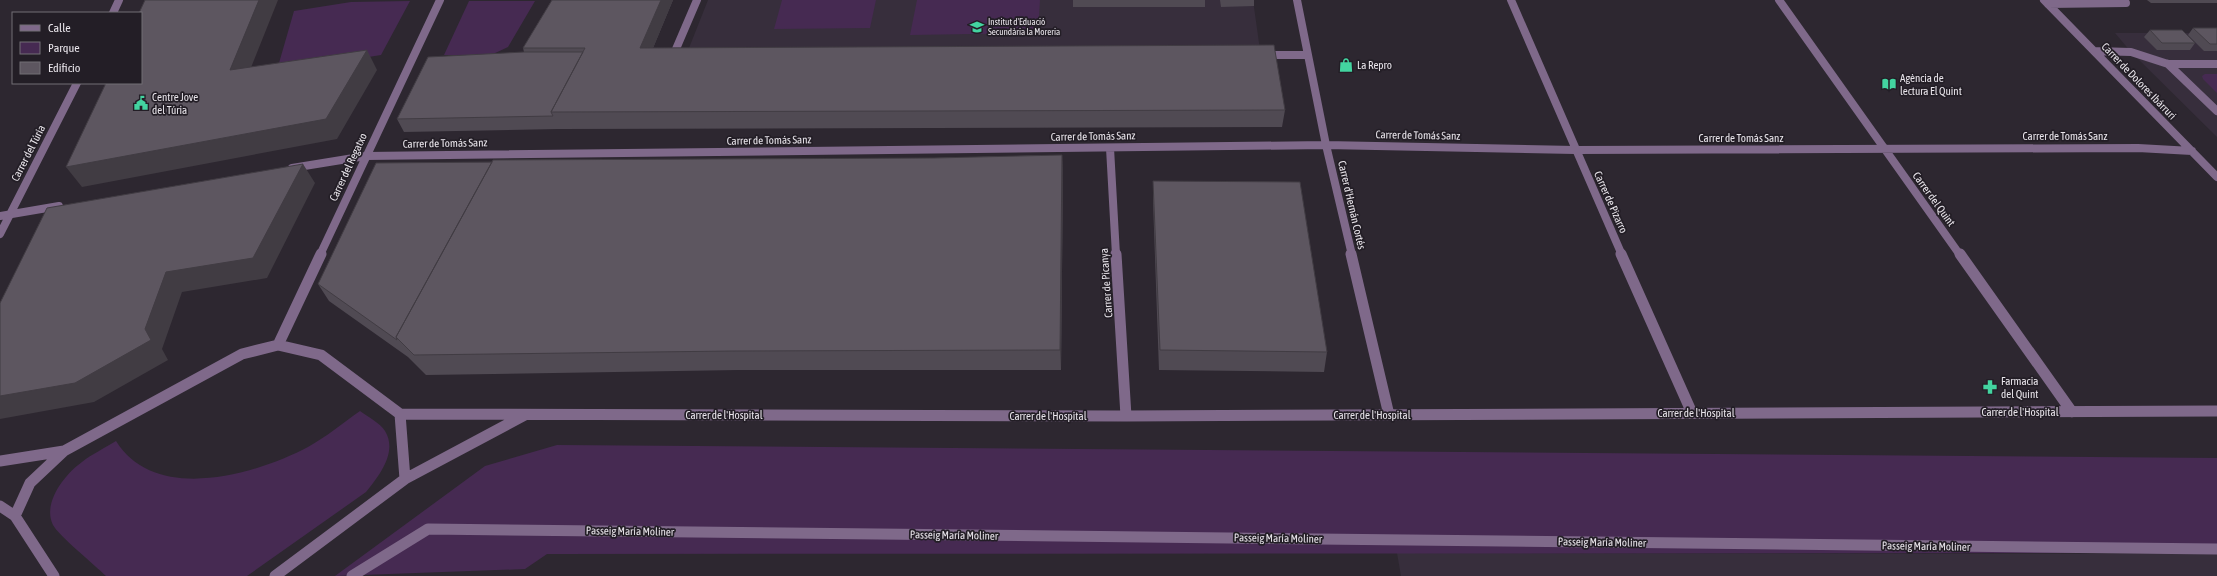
<svg xmlns="http://www.w3.org/2000/svg" width="2217" height="576" font-family="'Asap Condensed',sans-serif">
<style>
.built{fill:#372e3c}
.green{fill:#462a52}
.lines{fill:none;stroke-linecap:round;stroke-linejoin:round}
.minor-far1{stroke:#7f698a;stroke-width:8}
.minor{stroke:#7f698a;stroke-width:11}
.wall{fill:#504a53}
.shaded-wall{fill:#413c43}
.building{fill:#5d5660;stroke:#413c43}
.labels{text-anchor:middle;stroke-width:3.5;stroke-linejoin:round;paint-order:stroke}
.far-poi-label{font-size:9px;fill:#e9e5eb;stroke:#231e26;text-anchor:start}
.poi-label{font-size:11px;fill:#e9e5eb;stroke:#231e26;text-anchor:start}
.street-label{font-size:11px;fill:#e9e5eb;stroke:#231e26}
</style>
<rect width="100%" height="100%" fill="#2d2730"/>
<path class="built" d="M708,0H1253L1260,50L689,48Z
M2115,33H2217V137L2131,52Z
M1397,553L2217,554V576H1401Z"/>
<path class="green" d="M782,0H876L870,28L774,29Z
M917,0H1040L1038,33L910,35Z
M410,1L381,55L280,71L277,70L294,11L351,2Z
M469,1H535L508,47L491,55H444Z
M2205,74H2217V93L2203,79L2202,76Z
M360,411C368,417 380,423 385,431C398,452 379,476 366,492L247,576H106C96,566 58,535 53,525C42,503 65,474 82,462C92,454 105,448 116,441C155,504 255,475 308,447C326,437 343,423 360,411Z
M557,445L2217,458V553L547,554L525,569L335,576L485,466Z"/>
<g class="lines">
<path class="minor-far1" d="M1297,0L1326,145L1352,255
M1511,0L1622,255
M1779,0L1960,255
M2044,0L2217,177
M2048,4L2126,3
M113,13L119,0
M2094,51L2131,52L2168,64H2217
M1262,55H1308
M678,56H673L697,0
M2168,64L2217,111
M1110,148L1116,255
M292,168L366,156L1326,145L1575,150L2138,148L2192,151
M0,216L59,206
M0,234L77,83
M320,255L440,0"/>
<path class="minor" d="M1116,254L1126,416
M1351,254L1389,415
M1621,254L1692,413
M1960,254L2072,412
M278,345L321,254
M400,414L1126,416L2217,411
M0,461L64,451
M405,479L525,415
M0,506L15,516L54,576
M15,516L30,483L64,451L242,354L278,345L321,355L400,414L405,479L275,576
M352,576L428,529L2217,549"/>
</g>
<path class="wall" d="M552,0H673L653,48L1285,110L1282,127L558,129L404,132L397,119L524,52L523,48Z
M1073,0H1205V7H1073Z
M1220,0H1254V6L1221,7Z
M2147,0H2217V3H2151Z
M2193,28H2217V51H2204L2188,35Z
M2150,30L2195,43L2190,50H2157L2144,37Z
M1062,155L1063,175L1061,370H738L426,375L408,357L329,301L318,284L492,162L934,158Z
M1153,181L1327,352L1324,372L1159,370L1153,201Z"/>
<path class="shaded-wall" d="M259,0H278L242,90L230,70Z
M661,0H673L646,65L640,48Z
M367,50L377,70L337,139L82,187L66,167Z
M1062,155L1063,175L1061,370L1060,350Z
M303,164L315,183L267,278L182,292L162,349L168,360L94,402L0,419V396L145,329L166,272Z"/>
<path class="building" d="M145,0H259L230,70L367,50L326,119L66,167L106,83H141V13H139Z
M552,0H661L640,48L1274,45L1285,110L551,112L585,48H523Z
M2193,28H2217V44H2210Z
M2150,30H2182L2195,43H2162Z
M524,52H583L551,112L553,116L397,119L428,57Z
M1062,155L1060,350L731,351L414,355L396,337L493,160L934,158Z
M492,162L396,337L397,340L318,284L376,163Z
M303,164L253,258L166,272L145,329L151,340L75,383L0,396V303L47,208Z
M1153,181L1300,182L1327,352L1160,350Z"/>
<defs>
<symbol id="school-bare" viewBox="-9 -9 18 18"><path d="M0-5L7-2L0 1L-7-2ZM-4 1L0 2.5L4 1V4Q0 6-4 4Z" fill="#43d4a0" stroke="#231e26" stroke-width="2.5" paint-order="stroke"/></symbol>
<symbol id="shop-bare" viewBox="-9 -9 18 18"><path d="M-5-2.5h2.3a2.7 3.5 0 0 1 5.4 0H5L5.5 6h-11ZM-1.5-2.5h3a1.5 2.3 0 0 0-3 0Z" fill="#43d4a0" stroke="#231e26" stroke-width="2.5" paint-order="stroke"/></symbol>
<symbol id="library-bare" viewBox="-9 -9 18 18"><path d="M-6-4Q-3-5.5-.7-3.5V5Q-3 3-6 4ZM6-4Q3-5.5 .7-3.5V5Q3 3 6 4Z" fill="#43d4a0" stroke="#231e26" stroke-width="2.5" paint-order="stroke"/></symbol>
<symbol id="civic-bare" viewBox="-9 -9 18 18"><path d="M-.6-6.5H3V-4.5H.6V-3L4-1V1h2V6H-6V1h2V-1L-.6-3ZM-1.2 2.5V6h2.4V2.5Z" fill="#43d4a0" stroke="#231e26" stroke-width="2.5" paint-order="stroke"/></symbol>
<symbol id="pharmacy-bare" viewBox="-9 -9 18 18"><path d="M-2-6h4v4h4v4h-4v4h-4v-4h-4v-4h4Z" fill="#43d4a0" stroke="#231e26" stroke-width="2.5" paint-order="stroke"/></symbol>
</defs>
<g fill-rule="evenodd">
<use href="#school-bare" x="967" y="17" width="20" height="20"/>
<use href="#shop-bare" x="1336" y="55" width="20" height="20"/>
<use href="#library-bare" x="1879" y="74" width="20" height="20"/>
<use href="#civic-bare" x="131" y="93" width="20" height="20"/>
<use href="#pharmacy-bare" x="1980" y="377" width="20" height="20"/>
</g>
<g class="labels">
<g class="far-poi-label">
<text x="988" y="25">Institut d'Eduació<tspan x="988" dy="10">Secundària la Moreria</tspan></text>
</g>
<g class="poi-label">
<text x="1357" y="69">La Repro</text>
<text x="1900" y="82">Agència de<tspan x="1900" dy="13">lectura El Quint</tspan></text>
<text x="152" y="101">Centre Jove<tspan x="152" dy="13">del Túria</tspan></text>
<text x="2001" y="385">Farmacia<tspan x="2001" dy="13">del Quint</tspan></text>
</g>
<g class="street-label">
<text transform="translate(2139 81) rotate(46)" y="4">Carrer de Dolores Ibárruri</text>
<text transform="translate(1418 135) rotate(1)" y="4">Carrer de Tomás Sanz</text>
<text transform="translate(1093 136) rotate(-1)" y="4">Carrer de Tomás Sanz</text>
<text x="2065" y="140">Carrer de Tomás Sanz</text>
<text x="1741" y="142">Carrer de Tomás Sanz</text>
<text transform="translate(769 140) rotate(-1)" y="4">Carrer de Tomás Sanz</text>
<text transform="translate(445 143) rotate(-1)" y="4">Carrer de Tomás Sanz</text>
<text transform="translate(28 153) rotate(-63)" y="4">Carrer del Túria</text>
<text transform="translate(348 167) rotate(-65)" y="4">Carrer del Regatxo</text>
<text transform="translate(1934 199) rotate(54)" y="4">Carrer del Quint</text>
<text transform="translate(1611 202) rotate(66)" y="4">Carrer de Pizarro</text>
<text transform="translate(1352 205) rotate(77)" y="4">Carrer d'Hernán Cortés</text>
<text transform="translate(1106 283) rotate(-94)" y="4">Carrer de Picanya</text>
<text x="2020" y="416">Carrer de l'Hospital</text>
<text x="1696" y="417">Carrer de l'Hospital</text>
<text x="724" y="419">Carrer de l'Hospital</text>
<text x="1372" y="419">Carrer de l'Hospital</text>
<text x="1048" y="420">Carrer de l'Hospital</text>
<text transform="translate(630 531) rotate(1)" y="4">Passeig María Moliner</text>
<text transform="translate(954 535) rotate(1)" y="4">Passeig María Moliner</text>
<text transform="translate(1278 538) rotate(1)" y="4">Passeig María Moliner</text>
<text transform="translate(1602 542) rotate(1)" y="4">Passeig María Moliner</text>
<text transform="translate(1926 546) rotate(1)" y="4">Passeig María Moliner</text>
</g>
</g>
<rect x="12" y="12" width="130" height="72" fill="#231e26" stroke="#726e75"/>
<rect x="20" y="25" width="20" height="6" fill="#7f698a" stroke="#726e75"/>
<text x="48" y="32" font-size="12" fill="#e9e5eb">Calle</text>
<rect x="20" y="42" width="20" height="12" fill="#462a52" stroke="#726e75"/>
<text x="48" y="52" font-size="12" fill="#e9e5eb">Parque</text>
<rect x="20" y="62" width="20" height="12" fill="#5d5660" stroke="#726e75"/>
<text x="48" y="72" font-size="12" fill="#e9e5eb">Edificio</text>
</svg>
